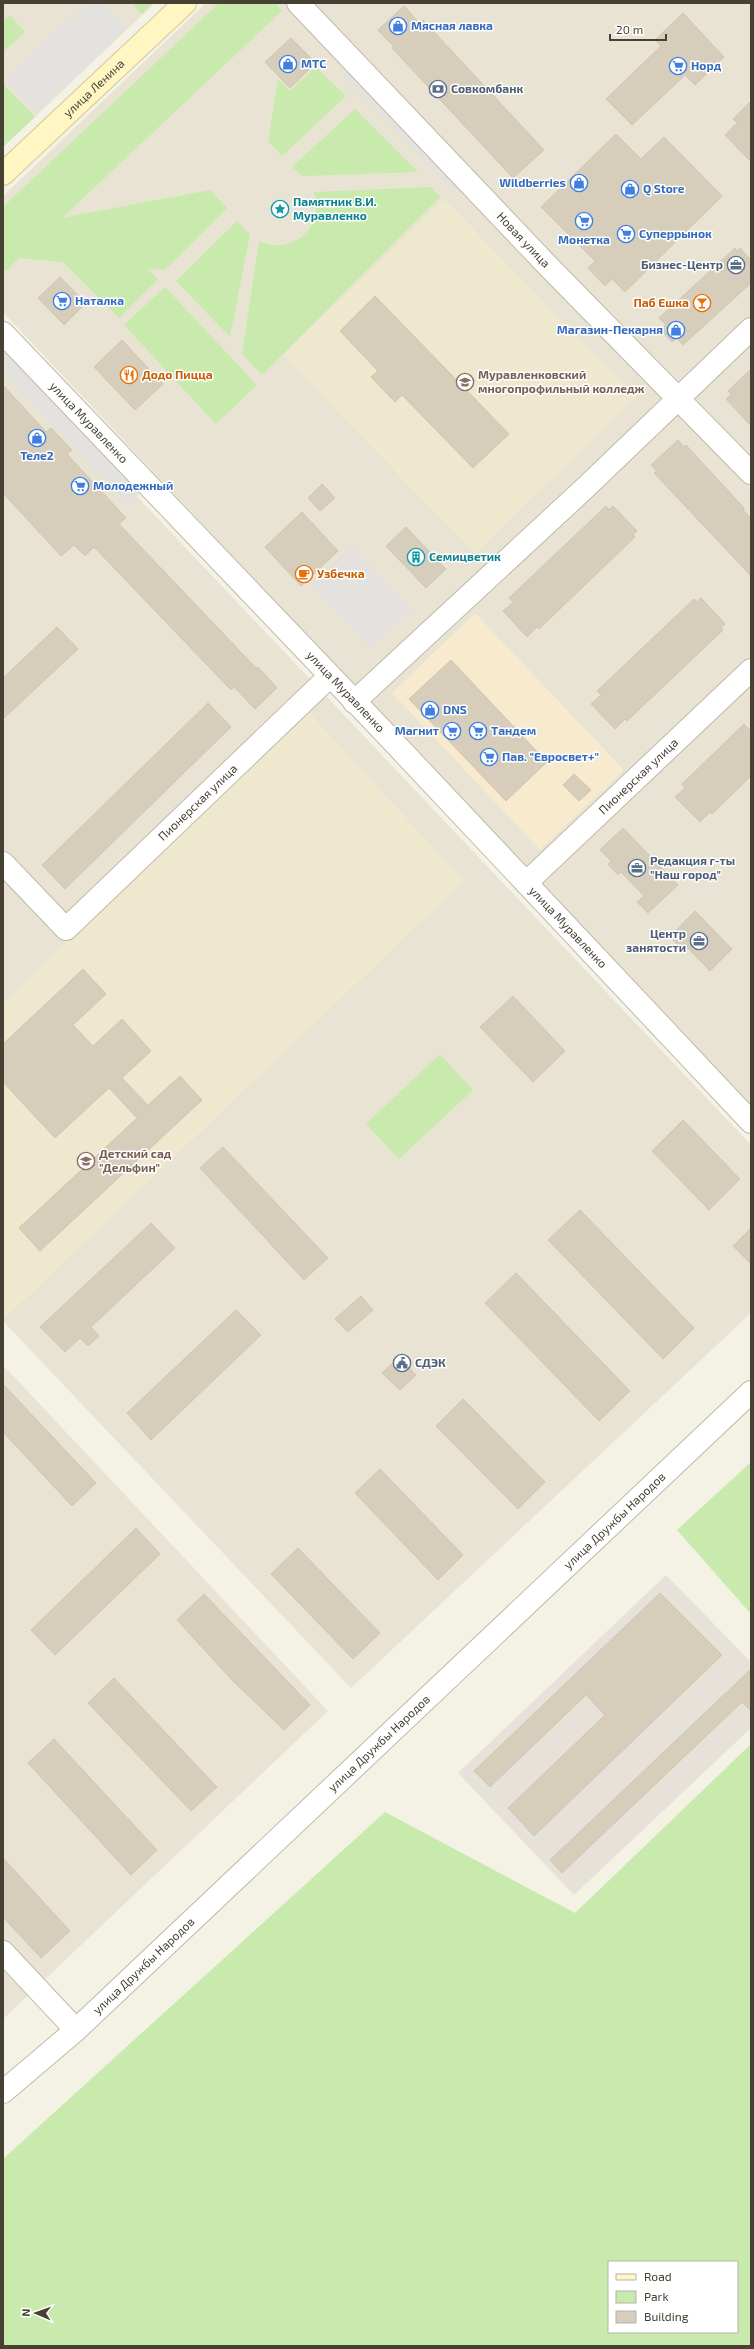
<svg xmlns="http://www.w3.org/2000/svg" width="754" height="2349" font-family="'Exo 2',sans-serif">
<style>
.residential{fill:#e8e3d3}
.commercial{fill:#f7eacf}
.industrial{fill:#e6e2da}
.education{fill:#eee8ce}
.green{fill:#c8eaac;fill-rule:evenodd}
.parking{fill:#e4e2de}
.building{fill:#d6ceba;stroke:#d1c6ad}
.lines{fill:none;stroke-linecap:round;stroke-linejoin:round}
.minor-casing{stroke:#c0baa7;stroke-width:24}
.tertiary-casing{stroke:#c0baa7;stroke-width:24}
.secondary-casing{stroke:#d7ca93;stroke-width:24}
.minor{stroke:#fff;stroke-width:22}
.tertiary{stroke:#fff;stroke-width:22}
.secondary{stroke:#fff6c4;stroke-width:22}
.labels{text-anchor:middle;stroke-width:3;stroke-linejoin:round;paint-order:stroke}
.shop-label{font-size:12px;font-weight:bold;fill:#366cbe;stroke:#fff;text-anchor:start}
.street-label{font-size:12px;fill:#474134;stroke:#fff}
.service-label{font-size:12px;font-weight:bold;fill:#4e5e75;stroke:#fff;text-anchor:start}
.culture-label{font-size:12px;font-weight:bold;fill:#0d838f;stroke:#fff;text-anchor:start}
.food-label{font-size:12px;font-weight:bold;fill:#c56008;stroke:#fff;text-anchor:start}
.education-label{font-size:12px;font-weight:bold;fill:#785e54;stroke:#fff;text-anchor:start}
</style>
<rect width="100%" height="100%" fill="#f4f1e5"/>
<path class="residential" d="M3,3H155L3,147Z
M206,3H751V1107L3,312V196Z
M3,355L751,1145V1313L351,1688L3,1321Z
M3,1365L328,1711L3,2019Z"/>
<path class="commercial" d="M475,613L624,770L540,850L392,693Z"/>
<path class="industrial" d="M666,1575L751,1662V1728L574,1895L458,1773Z"/>
<path class="education" d="M444,199L636,397L475,554L283,355Z
M307,710L464,881L3,1320V1003Z"/>
<path class="green" d="M131,3H153L142,14Z
M219,3H275L282,11L62,218L210,190L227,208L165,270L148,269L158,279L119,318L63,262L19,258L6,271L3,268V207Z
M10,15L25,32L3,52V21Z
M316,67L346,96L282,156L268,141L278,79L290,91Z
M3,84L35,117L3,147Z
M355,109L418,172L302,176L292,167Z
M431,187L440,197L262,375L242,354L259,241C280,252 308,241 315,217C317,209 315,201 314,192Z
M237,221L250,234L230,337L176,281Z
M165,287L257,385L216,424L124,325Z
M440,1054L473,1090L399,1159L366,1124Z
M751,1462V1614L677,1530Z
M751,1744V2346H3V2159L385,1812L575,1913ZM609,2262H737V2332H609Z"/>
<path class="parking" d="M86,3H103L127,27L37,113L5,78Z
M351,68L461,184L453,192L342,76Z
M3,347L147,486L128,505L3,373Z
M352,546L413,609L371,649L310,586Z"/>
<path class="building" d="M404,6L419,23L423,20L544,150L513,178L392,48L394,47L378,30Z
M683,13L724,57L695,85L685,75L632,125L606,99L661,46L655,40Z
M291,38L316,63L290,88L265,62Z
M751,101V162L725,135L737,123L733,119Z
M616,134L641,159L664,137L722,196L625,292L612,279L605,286L588,268L595,261L541,207Z
M735,248L737,251L740,248L751,260V283L683,345L677,338L672,342L661,330L666,325L659,318Z
M60,277L86,303L64,325L38,298Z
M375,296L509,434L473,468L402,395L395,402L371,377L378,371L340,331Z
M122,340L163,384L135,410L94,367Z
M751,369V426L726,399L731,394L728,391Z
M3,385L46,432L51,428L72,450L67,454L126,518L119,524L256,668L258,667L277,688L255,709L234,687L231,690L94,547L85,556L74,545L61,556L3,493Z
M678,440L684,447L686,445L708,469L744,508L743,510L751,518V576L654,473L657,471L651,465Z
M322,484L335,498L320,511L308,498Z
M606,506L609,510L613,506L637,531L633,535L635,537L539,629L537,627L527,637L503,611L513,602L509,598Z
M302,512L338,551L301,586L265,547Z
M406,527L446,569L426,588L386,546Z
M701,598L725,624L721,628L723,630L627,721L625,719L615,729L591,704L601,695L597,691L694,599L697,602Z
M57,627L78,649L3,719V678Z
M451,660L547,762L506,801L409,699Z
M208,703L231,727L65,889L42,865Z
M744,724L751,731V776L712,814L710,812L700,822L675,797L685,788L682,784Z
M574,774L591,790L579,801L563,785Z
M623,828L678,885L648,913L637,902L644,896L621,872L618,875L608,864L611,861L600,850Z
M695,911L732,949L710,971L685,945L681,948L670,937Z
M83,969L106,994L73,1025L93,1046L122,1019L151,1051L122,1078L148,1105L180,1076L202,1100L40,1251L19,1228L137,1118L109,1088L55,1138L3,1082V1044Z
M513,996L565,1051L533,1082L480,1027Z
M683,1120L740,1179L709,1210L652,1151Z
M223,1147L328,1258L304,1280L200,1168Z
M580,1210L694,1328L663,1359L548,1240Z
M151,1223L175,1248L91,1327L99,1336L88,1346L80,1338L65,1352L40,1327Z
M751,1228V1264L733,1246Z
M516,1273L630,1391L599,1421L485,1303Z
M361,1296L373,1310L348,1332L335,1319Z
M236,1310L261,1335L151,1440L127,1413Z
M399,1357L416,1375L400,1390L382,1373Z
M3,1384L96,1483L72,1506L3,1432Z
M463,1399L545,1482L518,1509L436,1426Z
M380,1469L463,1555L438,1580L355,1493Z
M136,1528L160,1554L55,1655L31,1630Z
M298,1548L380,1633L353,1659L271,1574Z
M660,1593L722,1655L534,1836L508,1808L605,1715L586,1695L490,1787L474,1771Z
M204,1594L310,1705L284,1730L232,1680L177,1620Z
M751,1669V1711L742,1702L562,1873L550,1860Z
M114,1678L217,1787L191,1811L88,1703Z
M54,1739L157,1850L131,1875L28,1763Z
M3,1858L70,1931L41,1958L3,1917Z"/>
<g class="lines">
<defs>
<g id="minor">
<path id="s1" d="M298,3L548,266L751,473"/>
<path d="M354,702L585,488L751,329"/>
<path id="s2" d="M3,863L66,929L330,676"/>
<path id="s3" d="M526,883L751,670"/>
<path d="M3,1952L76,2030"/>
</g>
<g id="tertiary">
<path id="s4" d="M3,333L385,733L751,1122"/>
<path id="s5" d="M3,2092L76,2030L751,1392"/>
</g>
<g id="secondary">
<path id="s6" d="M3,174L185,3"/>
</g>
</defs>
<use href="#minor" class="minor-casing"/>
<use href="#tertiary" class="tertiary-casing"/>
<use href="#secondary" class="secondary-casing"/>
<use href="#minor" class="minor"/>
<use href="#tertiary" class="tertiary"/>
<use href="#secondary" class="secondary"/>
</g>
<defs>
<symbol id="shop-ring" viewBox="-11 -11 22 22"><circle r="9.5" fill="#fff" stroke="#3f7fe0" stroke-width="1.5"/><path d="M-5-2.5h2.3a2.7 3.5 0 0 1 5.4 0H5L5.5 6h-11ZM-1.5-2.5h3a1.5 2.3 0 0 0-3 0Z" fill="#3f7fe0"/></symbol>
<symbol id="supermarket-ring" viewBox="-11 -11 22 22"><circle r="9.5" fill="#fff" stroke="#3f7fe0" stroke-width="1.5"/><path d="M-6-5.5h2.5l.6 2H6L4.5 2H-2.5L-4.4-4H-6ZM-1.5 3.2a1.3 1.3 0 1 0 .1 0ZM3 3.2a1.3 1.3 0 1 0 .1 0Z" fill="#3f7fe0"/></symbol>
<symbol id="bank-ring" viewBox="-11 -11 22 22"><circle r="9.5" fill="#fff" stroke="#5c6f8a" stroke-width="1.5"/><path d="M-6-4H6V4H-6ZM0-2.3a2.3 2.3 0 1 0 0 4.6a2.3 2.3 0 1 0 0-4.6Z" fill="#5c6f8a"/></symbol>
<symbol id="sight-ring" viewBox="-11 -11 22 22"><circle r="9.5" fill="#fff" stroke="#0f9aa8" stroke-width="1.5"/><path d="M0-6L1.8-2.2L6-1.7L2.9 1.2L3.7 5.4L0 3.3L-3.7 5.4L-2.9 1.2L-6-1.7L-1.8-2.2Z" fill="#0f9aa8"/></symbol>
<symbol id="office-ring" viewBox="-11 -11 22 22"><circle r="9.5" fill="#fff" stroke="#5c6f8a" stroke-width="1.5"/><path d="M-6-3h4V-5.5h4V-3h4V5H-6ZM-1-4.5V-3h2v-1.5ZM-6 0V1H6V0Z" fill="#5c6f8a"/></symbol>
<symbol id="bar-ring" viewBox="-11 -11 22 22"><circle r="9.5" fill="#fff" stroke="#e8710a" stroke-width="1.5"/><path d="M-6-5H6L.8 .8V4.5H3.5V6h-7V4.5H-.8V.8Z" fill="#e8710a"/></symbol>
<symbol id="restaurant-ring" viewBox="-11 -11 22 22"><circle r="9.5" fill="#fff" stroke="#e8710a" stroke-width="1.5"/><path d="M-5-6h1v4h1v-4h1v4h1v-4h1v5L-1.5 .5V6h-2V.5L-5-1ZM5-6V6H3V1.5H1.5Q1.5-4 5-6Z" fill="#e8710a"/></symbol>
<symbol id="university-ring" viewBox="-11 -11 22 22"><circle r="9.5" fill="#fff" stroke="#8d6e63" stroke-width="1.5"/><path d="M0-5L7-2L0 1L-7-2ZM-4 1L0 2.5L4 1V4Q0 6-4 4Z" fill="#8d6e63"/></symbol>
<symbol id="building-ring" viewBox="-11 -11 22 22"><circle r="9.5" fill="#fff" stroke="#0f9aa8" stroke-width="1.5"/><path d="M-4-6H4V6H1V3H-1V6H-4ZM-2.5-4.3h1.7v1.8h-1.7ZM.8-4.3h1.7v1.8H.8ZM-2.5-1h1.7V.8h-1.7ZM.8-1h1.7V.8H.8Z" fill="#0f9aa8"/></symbol>
<symbol id="cafe-ring" viewBox="-11 -11 22 22"><circle r="9.5" fill="#fff" stroke="#e8710a" stroke-width="1.5"/><path d="M-5.5-4.5H6V0H3Q3 3.5 0 3.5H-2.5Q-5.5 3.5-5.5 0ZM3-3.2v2h1.7v-2ZM-6 4.5H4V6H-6Z" fill="#e8710a"/></symbol>
<symbol id="school-ring" viewBox="-11 -11 22 22"><circle r="9.5" fill="#fff" stroke="#8d6e63" stroke-width="1.5"/><path d="M0-5L7-2L0 1L-7-2ZM-4 1L0 2.5L4 1V4Q0 6-4 4Z" fill="#8d6e63"/></symbol>
<symbol id="civic-ring" viewBox="-11 -11 22 22"><circle r="9.5" fill="#fff" stroke="#5c6f8a" stroke-width="1.5"/><path d="M-.6-6.5H3V-4.5H.6V-3L4-1V1h2V6H-6V1h2V-1L-.6-3ZM-1.2 2.5V6h2.4V2.5Z" fill="#5c6f8a"/></symbol>
</defs>
<g fill-rule="evenodd">
<use href="#shop-ring" x="388" y="16" width="20" height="20"/>
<use href="#shop-ring" x="278" y="54" width="20" height="20"/>
<use href="#supermarket-ring" x="668" y="56" width="20" height="20"/>
<use href="#bank-ring" x="428" y="79" width="20" height="20"/>
<use href="#shop-ring" x="569" y="173" width="20" height="20"/>
<use href="#shop-ring" x="620" y="179" width="20" height="20"/>
<use href="#sight-ring" x="270" y="199" width="20" height="20"/>
<use href="#supermarket-ring" x="574" y="211" width="20" height="20"/>
<use href="#supermarket-ring" x="616" y="224" width="20" height="20"/>
<use href="#office-ring" x="726" y="255" width="20" height="20"/>
<use href="#supermarket-ring" x="52" y="291" width="20" height="20"/>
<use href="#bar-ring" x="692" y="293" width="20" height="20"/>
<use href="#shop-ring" x="666" y="320" width="20" height="20"/>
<use href="#restaurant-ring" x="119" y="365" width="20" height="20"/>
<use href="#university-ring" x="455" y="372" width="20" height="20"/>
<use href="#shop-ring" x="27" y="428" width="20" height="20"/>
<use href="#supermarket-ring" x="70" y="476" width="20" height="20"/>
<use href="#building-ring" x="406" y="547" width="20" height="20"/>
<use href="#cafe-ring" x="294" y="564" width="20" height="20"/>
<use href="#shop-ring" x="420" y="700" width="20" height="20"/>
<use href="#supermarket-ring" x="442" y="721" width="20" height="20"/>
<use href="#supermarket-ring" x="468" y="721" width="20" height="20"/>
<use href="#supermarket-ring" x="479" y="747" width="20" height="20"/>
<use href="#office-ring" x="627" y="858" width="20" height="20"/>
<use href="#office-ring" x="689" y="931" width="20" height="20"/>
<use href="#school-ring" x="76" y="1151" width="20" height="20"/>
<use href="#civic-ring" x="392" y="1353" width="20" height="20"/>
</g>
<g class="labels">
<g class="shop-label">
<text x="411" y="30">Мясная лавка</text>
<text x="301" y="68">МТС</text>
<text x="691" y="70">Норд</text>
<text x="566" y="187" text-anchor="end">Wildberries</text>
<text x="643" y="193">Q Store</text>
<text x="639" y="238">Суперрынок</text>
<text x="584" y="244" text-anchor="middle">Монетка</text>
<text x="75" y="305">Наталка</text>
<text x="663" y="334" text-anchor="end">Магазин-Пекарня</text>
<text x="37" y="460" text-anchor="middle">Теле2</text>
<text x="93" y="490">Молодежный</text>
<text x="443" y="714">DNS</text>
<text x="439" y="735" text-anchor="end">Магнит</text>
<text x="491" y="735">Тандем</text>
<text x="502" y="761">Пав. "Евросвет+"</text>
</g>
<g class="street-label">
<text dy="4" stroke="none"><textPath href="#s6" startOffset="125">улица Ленина</textPath></text>
<text dy="4" stroke="none"><textPath href="#s1" startOffset="327">Новая улица</textPath></text>
<text dy="4" stroke="none"><textPath href="#s4" startOffset="124">улица Муравленко</textPath></text>
<text dy="4" stroke="none"><textPath href="#s4" startOffset="496">улица Муравленко</textPath></text>
<text dy="4" stroke="none"><textPath href="#s3" startOffset="155">Пионерская улица</textPath></text>
<text dy="4" stroke="none"><textPath href="#s2" startOffset="274">Пионерская улица</textPath></text>
<text dy="4" stroke="none"><textPath href="#s4" startOffset="820">улица Муравленко</textPath></text>
<text dy="4" stroke="none"><textPath href="#s5" startOffset="837">улица Дружбы Народов</textPath></text>
<text dy="4" stroke="none"><textPath href="#s5" startOffset="513">улица Дружбы Народов</textPath></text>
<text dy="4" stroke="none"><textPath href="#s5" startOffset="189">улица Дружбы Народов</textPath></text>
</g>
<g class="service-label">
<text x="451" y="93">Совкомбанк</text>
<text x="723" y="269" text-anchor="end">Бизнес-Центр</text>
<text x="650" y="865">Редакция г-ты<tspan x="650" dy="14">"Наш город"</tspan></text>
<text x="686" y="938" text-anchor="end">Центр<tspan x="686" dy="14">занятости</tspan></text>
<text x="415" y="1367">СДЭК</text>
</g>
<g class="culture-label">
<text x="293" y="206">Памятник В.И.<tspan x="293" dy="14">Муравленко</tspan></text>
<text x="429" y="561">Семицветик</text>
</g>
<g class="food-label">
<text x="689" y="307" text-anchor="end">Паб Ешка</text>
<text x="142" y="379">Додо Пицца</text>
<text x="317" y="578">Узбечка</text>
</g>
<g class="education-label">
<text x="478" y="379">Муравленковский<tspan x="478" dy="14">многопрофильный колледж</tspan></text>
<text x="99" y="1158">Детский сад<tspan x="99" dy="14">"Дельфин"</tspan></text>
</g>
</g>
<rect width="754" height="2349" fill="none" stroke="#474134" stroke-width="8"/>
<rect x="608" y="2261" width="130" height="72" fill="#ffffff" stroke="#b5b3ae"/>
<rect x="616" y="2274" width="20" height="6" fill="#fff6c4" stroke="#b5b3ae"/>
<text x="644" y="2281" font-size="12" fill="#474134">Road</text>
<rect x="616" y="2291" width="20" height="12" fill="#c8eaac" stroke="#b5b3ae"/>
<text x="644" y="2301" font-size="12" fill="#474134">Park</text>
<rect x="616" y="2311" width="20" height="12" fill="#d6ceba" stroke="#b5b3ae"/>
<text x="644" y="2321" font-size="12" fill="#474134">Building</text>
<g transform="translate(36 2313) rotate(272)" stroke="#ffffff" stroke-width="3" paint-order="stroke">
<path d="M0-3L7 15L0 10L-7 15Z" fill="#474134"/>
<text y="-6" font-size="11" font-weight="bold" text-anchor="middle" fill="#474134">N</text>
</g>
<path d="M610 34v6h56v-6" fill="none" stroke="#474134" stroke-width="2"/>
<text x="616" y="34" font-size="12" fill="#474134" stroke="#ffffff" stroke-width="3" paint-order="stroke">20 m</text>
</svg>
